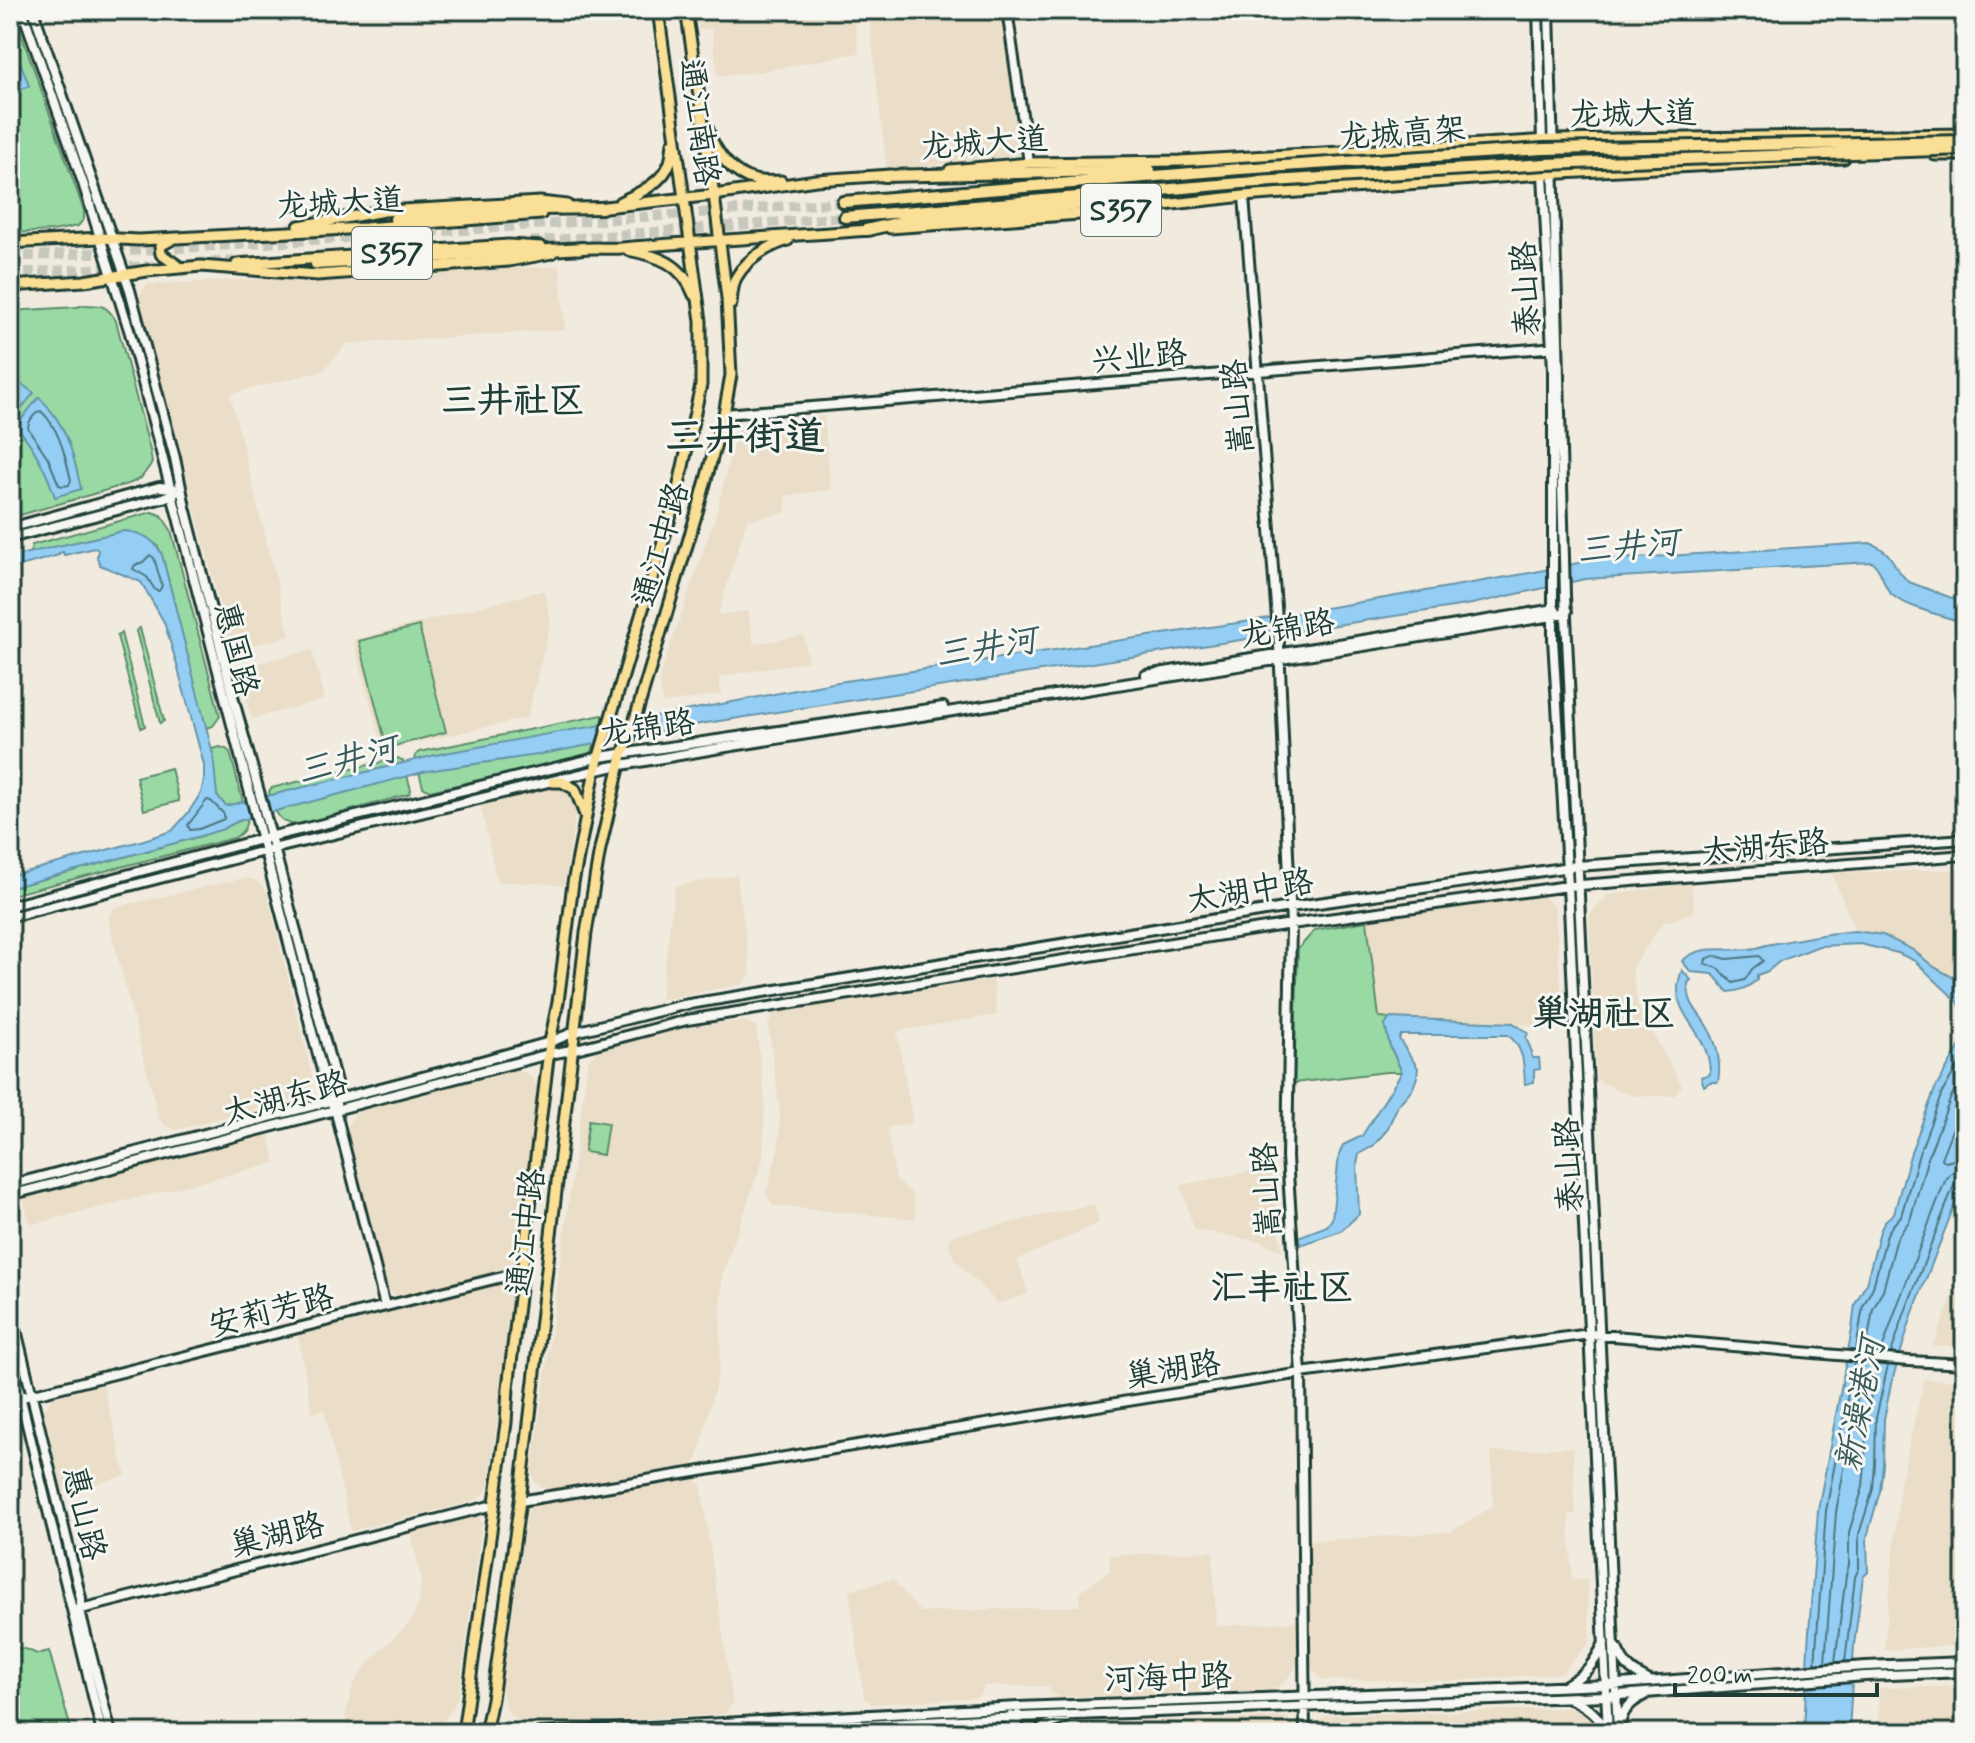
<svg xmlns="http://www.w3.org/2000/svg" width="1975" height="1743" font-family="Mynerve,'LXGW WenKai TC',sans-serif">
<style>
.built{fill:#eadec8}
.green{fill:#99daa4;stroke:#5c8c6c;stroke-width:2}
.water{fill:#95cef5;stroke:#6694a8;stroke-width:2}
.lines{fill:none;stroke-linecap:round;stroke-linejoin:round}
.shore{stroke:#4e7781;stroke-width:2}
.highway-tunnel{stroke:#c7c8bd;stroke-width:10;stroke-dasharray:10 5;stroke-linecap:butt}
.secondary-casing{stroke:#1f3d34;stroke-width:14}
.primary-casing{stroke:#1f3d34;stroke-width:15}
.highway-casing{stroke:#1f3d34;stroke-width:16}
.secondary{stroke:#f6f6f2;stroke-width:8}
.primary{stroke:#fadf96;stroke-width:9}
.highway{stroke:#fadf96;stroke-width:10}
.highway-bridge-casing{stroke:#1f3d34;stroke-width:16;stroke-linecap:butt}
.highway-bridge{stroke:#fadf96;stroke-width:10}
.labels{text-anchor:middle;stroke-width:6;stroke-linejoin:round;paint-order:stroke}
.shield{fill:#f6f6f2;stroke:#60746d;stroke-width:2}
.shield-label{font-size:30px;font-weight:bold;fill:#1f3d34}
.street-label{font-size:32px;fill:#1f3d34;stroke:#f6f6f2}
.water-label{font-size:34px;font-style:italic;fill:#375a5b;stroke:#f6f6f2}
.quarter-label{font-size:36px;font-weight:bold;fill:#1f3d34;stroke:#f6f6f2}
.district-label{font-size:40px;font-weight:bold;fill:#1f3d34;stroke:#f6f6f2}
</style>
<rect width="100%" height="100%" fill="#f1ebdf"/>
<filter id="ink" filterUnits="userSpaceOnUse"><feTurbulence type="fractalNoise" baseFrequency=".0125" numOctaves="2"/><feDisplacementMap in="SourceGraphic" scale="16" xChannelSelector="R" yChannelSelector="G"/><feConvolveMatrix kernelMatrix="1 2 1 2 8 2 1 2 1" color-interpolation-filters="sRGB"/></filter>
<g filter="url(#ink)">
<path class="built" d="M695,10H853L859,53L758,72L718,76L711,29L698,30Z
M868,10H1005L1023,151L1019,155L887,171Z
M560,266L565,330L347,344L323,371L230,394L290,636L241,648L230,643L143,314L138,302L141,292L148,284Z
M824,416L831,490L786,496V513L747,520L718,615L748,611L754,644L804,635L808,661L719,677L721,694L663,704L659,678L717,511L735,434L747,423Z
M544,590L551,621L527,718L383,750L353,640Z
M312,650L325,699L252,719L240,678L241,671L245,666Z
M551,785L565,788L574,797L576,811L564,886L537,883L497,882L480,804Z
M1965,869V953L1953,978L1934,968L1913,950L1883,935L1855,931L1832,873Z
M737,875L751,973L743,984L660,1000L675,886Z
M244,878L254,880L262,885L267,893L313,1080L312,1086L309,1092L302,1097L176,1130L164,1125L159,1119L109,923V916L112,910L116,907Z
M1691,883L1695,912L1663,923L1632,968L1638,1006L1682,1086L1674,1096H1632L1596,1080L1589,916L1608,895Z
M1543,895L1555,908L1564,1026L1379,1018L1367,921Z
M993,980L997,1015L897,1031L913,1123L887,1128L896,1180L912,1193L916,1219L773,1206L766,1194L779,1145L780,1113L768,1024L774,1013L892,994Z
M745,1021L756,1026L765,1101L763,1159L722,1276L720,1366L698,1458L690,1467L548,1490L540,1486L534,1481L532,1472L588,1060L597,1051L669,1031L715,1023Z
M515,1070L526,1073L534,1080L538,1090L518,1260L505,1271L396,1296L388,1290L347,1127L358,1110L503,1071Z
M269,1134L276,1163L30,1225L23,1196Z
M1266,1168L1272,1172L1282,1251L1258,1241L1194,1230L1181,1185Z
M1094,1204L1099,1223L1018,1260L1028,1294L998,1304L955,1260L950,1249L949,1238L954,1235Z
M1965,1265V1346H1933Z
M501,1284L507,1287L513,1297L489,1484L486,1492L479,1498L468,1503L351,1531L324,1410L312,1413L298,1335Z
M1924,1379L1965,1381V1645L1884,1650L1900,1483Z
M103,1385L126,1476L63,1492L44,1411L52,1397Z
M1573,1447L1576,1514H1569L1572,1580H1587L1590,1642L1562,1673L1458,1681L1322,1680L1309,1666V1541L1450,1532L1493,1506L1491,1452Z
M695,1478L701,1485L733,1703L725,1714L529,1726L517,1720L508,1712L504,1702L502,1688L527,1512L534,1503Z
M473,1514L479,1516L482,1523L459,1694L453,1709L443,1721L421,1733H346V1712L353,1684L371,1660L410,1622L419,1603L421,1579L410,1528Z
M1213,1551L1216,1626L1297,1621V1664L1292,1674L1280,1686L1270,1690L1059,1697L1051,1693L1049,1686H984L981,1694L975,1698L872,1704L864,1698L849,1590L893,1579L920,1612L1080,1606V1591L1110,1571L1109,1555Z
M1965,1686V1733H1878L1879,1688Z
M1581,1708L1594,1722L1595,1733H1315V1725L1326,1715Z
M1285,1717L1297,1728V1733H1194L1193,1721Z"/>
<path class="green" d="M10,10H13L84,211V219L78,226L53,231L10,233Z
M84,305C102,305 107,305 116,321L150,450L152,463L141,478L131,483L10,518V311L77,307Z
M152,512L161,515L171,530L220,716L213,726L206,728L162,555L157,545L125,531L30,553L32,545Z
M419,626L446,732L387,748L359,641Z
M140,628L164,721L160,723L136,631Z
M121,633L145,726L141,728L117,636Z
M602,715L604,718L592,751L584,756L430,791L423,787L415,756L419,752Z
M220,747L226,749L230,752L243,802L226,806L217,797L212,749Z
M398,758L403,761L411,790L409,794L298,825C277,824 274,809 269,792L271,788Z
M171,768L179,801L144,810L136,777Z
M247,818C246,828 243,833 234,838L11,895L10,888L201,836Z
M1367,921L1379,1017L1390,1018L1385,1025L1390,1046L1402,1072H1386L1294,1083L1298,949L1315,930Z
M589,1120L608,1123L603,1155L584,1152Z
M10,1646L28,1650L37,1654L49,1651L72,1733H10Z"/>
<path class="water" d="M10,34L29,86L11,93L10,90Z
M10,376L34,393L10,422Z
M39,397C67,425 73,452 81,489L55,497C46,470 35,447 16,426Z
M124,531C142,533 154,538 162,555L213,754L217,796L226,806L440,754L559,732L658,716L838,682L1251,621L1530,573L1588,561L1870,543C1897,554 1890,566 1909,582L1965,603V623C1946,617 1906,607 1892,595C1882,585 1883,570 1872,562L1585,579L1472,604L700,724L537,755L427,771L238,821L223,829L201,836L10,888V876L144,840L172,831L188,813L201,793L204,780V765L175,658L164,622L141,582L100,565L97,557L98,550L95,548L64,555L63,552L59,553V555L10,569V557Z
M1855,931L1883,935L1913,950L1934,967L1965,984V1178L1912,1315L1891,1384L1884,1419L1883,1465L1880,1491L1867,1537L1868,1572L1863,1577L1854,1645L1849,1733H1804L1808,1646L1818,1510L1852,1330L1855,1304L1866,1284L1880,1231L1885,1221L1894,1213L1911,1152L1935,1089L1960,1046L1963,1031L1962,1014L1959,1003L1915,961L1898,953L1860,944L1819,946L1780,961L1768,971L1757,975V980C1747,988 1740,991 1728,992L1713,974L1691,972L1682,961C1706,939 1738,957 1766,945L1827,934Z
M1682,970L1691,980L1688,983C1688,1008 1699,1010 1709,1030C1718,1045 1721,1065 1718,1082H1710L1704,1086L1701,1077L1710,1074C1710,1068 1709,1060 1707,1054C1697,1021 1667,1010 1682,970Z
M1390,1018L1513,1023L1528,1033L1526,1038L1532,1052L1531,1055L1533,1058H1539L1540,1069L1534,1070V1082L1525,1084C1524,1064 1524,1048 1508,1035H1401L1399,1039L1418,1068L1417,1077L1413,1088L1398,1105L1387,1130L1373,1146L1359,1154L1357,1165L1359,1214L1341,1231L1300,1245L1298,1237L1327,1226L1332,1219L1339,1155L1343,1145L1362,1136L1402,1072L1390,1046L1385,1025Z"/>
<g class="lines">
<path class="shore" d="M41,411C60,429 65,456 71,480L69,485L63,486L59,485L48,458L28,428C28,422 35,412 41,411Z
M150,555L154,558L162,586L159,591L155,590L147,577L133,569L135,565L143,562Z
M207,800L211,801L224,814V819L199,829L190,830L188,825Z
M1716,956L1727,959L1759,956L1763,961L1752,969L1745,980L1733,983L1718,968L1705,964L1706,959Z
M1965,1097L1941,1158L1946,1162L1965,1157
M1856,1350L1863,1306L1873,1287L1887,1234L1892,1226L1901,1216L1919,1154L1942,1093L1965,1053
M1866,1351L1873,1309L1883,1290L1897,1238L1910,1220L1928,1157L1951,1097L1965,1073
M1881,1353L1896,1309L1945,1181L1952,1172L1965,1169
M1891,1353L1905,1312L1954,1185L1959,1180L1965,1179
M1835,1662L1846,1575L1849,1565V1532L1863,1487L1865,1464L1866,1417L1878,1364
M1845,1662L1855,1577L1859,1568V1534L1873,1489L1875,1465L1876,1418L1888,1365
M1825,1663L1836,1512L1864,1363
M1815,1664L1826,1511L1854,1362"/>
<path class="highway-tunnel" d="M334,226L395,219
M515,243L845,217
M10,257C288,244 566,223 843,202
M196,263L248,260
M264,268L316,264
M10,273L172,265"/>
<defs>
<path id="secondary" d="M22,10L83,183L130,333L330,1101L335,1109L385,1306
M33,10L130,290L175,458L185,507L236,708L260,795L337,1086L336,1104
M1007,10L1029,163
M1538,10L1543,174L1553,370V639L1568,886L1608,1733
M1549,10L1565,595L1618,1733
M1244,196L1279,645L1291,924L1287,1157L1301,1373L1305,1733
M724,414L1557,347
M10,528L159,487L173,488
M10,538L163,498L175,493
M1146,675L1555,609
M10,906L261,839L600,757L943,707
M10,917L264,851L610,767L726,747L1553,616L1567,611
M10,1185L445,1071L550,1042L575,1032L683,1005L1290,907L1577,866L1965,839
M10,1195L549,1054L572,1050L687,1020L1291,924L1568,886L1965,855
M10,1305L81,1598V1615L111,1733
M10,1354L102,1733
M10,1400L522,1272
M520,1501L906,1437L1301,1373L1590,1334L1909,1361L1965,1364
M73,1611L494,1505
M1617,1648C1625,1668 1634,1673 1652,1682
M1566,1685C1587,1673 1593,1665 1604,1643
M1571,1699C1589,1707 1598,1716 1607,1732
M1621,1721C1624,1707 1635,1700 1646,1694
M962,1724L981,1727L992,1733
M539,1733L1018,1707L1606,1685L1866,1666L1965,1662
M715,1733L1018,1717L1606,1696L1865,1676L1965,1672
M1011,1733V1716
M1018,1733V1715
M1036,1733L1046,1726L1066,1718"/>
<path id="primary" d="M708,130C715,152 732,175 755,180C763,182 772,181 781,181
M1935,155H1965
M950,170L1029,163L1180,161L1551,140L1965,134
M620,202C638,194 664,182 670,162C672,156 672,149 673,143
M596,208L714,195L816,180L891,175
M299,226L384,211L540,202L567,205
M890,228L1093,213L1244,196L1543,174L1844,158
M171,240L160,246L161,254L181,268
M10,243L100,238L139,240L365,228L541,214
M578,249C593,247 607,249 622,248C705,241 788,236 871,230
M628,250C658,256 682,263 694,295
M237,264L508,245L541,247
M10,286L84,281L147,271L201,266L317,275L509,261L552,253
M731,304C732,296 732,286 736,278C747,258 767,247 788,240
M553,782H562L575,789L585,815
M463,1733L506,1423L508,1388L550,1042L558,1002L573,883L595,770L676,498L701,385V321L658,10
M485,1733L492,1699L520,1501L586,933L600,849L622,755L629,739L700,502L724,414L731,375L727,298L714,195L686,10"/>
<path id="highway" d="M884,176L1150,170
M843,202L1240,169
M845,217L1242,183
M395,219L539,209L602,208
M866,230L916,219L1086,204
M316,264L583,248"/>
</defs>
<use href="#secondary" class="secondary-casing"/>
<use href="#primary" class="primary-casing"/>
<use href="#highway" class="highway-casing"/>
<use href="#secondary" class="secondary"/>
<use href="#primary" class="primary"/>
<use href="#highway" class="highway"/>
<defs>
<path id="highway-bridge" d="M1240,169L1543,149L1965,141
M1242,183L1546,164L1965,149"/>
</defs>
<use href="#highway-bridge" class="highway-bridge-casing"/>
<use href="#highway-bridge" class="highway-bridge"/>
</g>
</g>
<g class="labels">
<g class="shield">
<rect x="1081" y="184" width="80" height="52" rx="6"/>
<rect x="352" y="227" width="80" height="52" rx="6"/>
</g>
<g class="shield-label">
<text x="1121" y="220">S357</text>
<text x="392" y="263">S357</text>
</g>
<g class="street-label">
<text transform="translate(1633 113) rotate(-1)" y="11">龙城大道</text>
<text transform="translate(700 122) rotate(82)" y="11">通江南路</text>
<text transform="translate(1402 132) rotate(-4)" y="11">龙城高架</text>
<text transform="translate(984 142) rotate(-4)" y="11">龙城大道</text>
<text transform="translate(340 202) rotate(-3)" y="11">龙城大道</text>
<text transform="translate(1525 289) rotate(-93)" y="11">泰山路</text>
<text transform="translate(1139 356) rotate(-5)" y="11">兴业路</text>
<text transform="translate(1237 407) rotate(-95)" y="11">嵩山路</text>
<text transform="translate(660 544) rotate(-74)" y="11">通江中路</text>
<text transform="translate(1287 628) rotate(-9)" y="11">龙锦路</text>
<text transform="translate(237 649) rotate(76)" y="11">惠国路</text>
<text transform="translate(647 727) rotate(-8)" y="11">龙锦路</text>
<text transform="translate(1765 846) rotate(-5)" y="11">太湖东路</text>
<text transform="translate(1250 890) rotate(-9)" y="11">太湖中路</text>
<text transform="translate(285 1097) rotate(-15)" y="11">太湖东路</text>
<text transform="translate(1568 1165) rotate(-93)" y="11">泰山路</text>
<text transform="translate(1266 1190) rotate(-93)" y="11">嵩山路</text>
<text transform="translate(525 1232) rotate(-83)" y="11">通江中路</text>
<text transform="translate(271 1310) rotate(-14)" y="11">安莉芳路</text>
<text transform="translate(1173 1369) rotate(-9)" y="11">巢湖路</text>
<text transform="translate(85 1513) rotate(77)" y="11">惠山路</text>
<text transform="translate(277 1534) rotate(-14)" y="11">巢湖路</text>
<text transform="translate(1168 1677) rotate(-2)" y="11">河海中路</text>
</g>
<g class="water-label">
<text transform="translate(1628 545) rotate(-5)" y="12">三井河</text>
<text transform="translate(986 646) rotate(-9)" y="12">三井河</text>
<text transform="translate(347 759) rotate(-14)" y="12">三井河</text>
<text transform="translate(1859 1404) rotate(-79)" y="12">新澡港河</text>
</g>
<g class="quarter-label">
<text x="513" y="412">三井社区</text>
<text x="1604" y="1025">巢湖社区</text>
<text x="1282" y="1299">汇丰社区</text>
</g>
<g class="district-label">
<text x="745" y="449">三井街道</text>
</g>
</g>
<rect width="1975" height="1743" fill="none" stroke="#f6f6f2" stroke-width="40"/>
<rect x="20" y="20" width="1935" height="1703" fill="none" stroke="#1f3d34" stroke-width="3" filter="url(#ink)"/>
<path d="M1675 1683v12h202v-12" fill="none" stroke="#1f3d34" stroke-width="4"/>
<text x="1687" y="1683" font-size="24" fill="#1f3d34" stroke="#f6f6f2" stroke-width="6" paint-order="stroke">200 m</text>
</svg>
